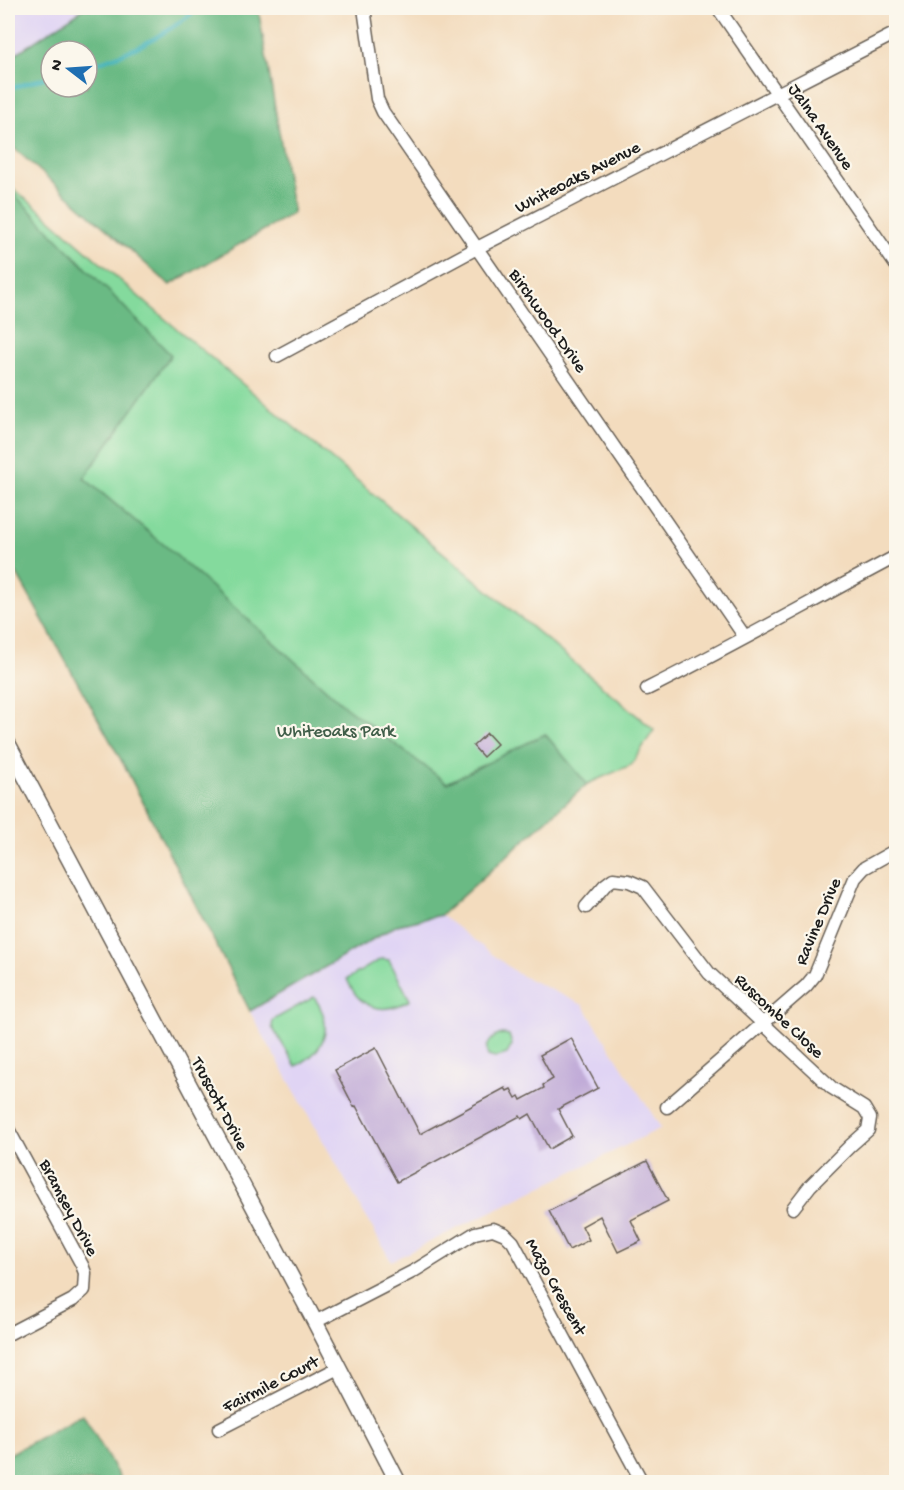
<svg xmlns="http://www.w3.org/2000/svg" width="904" height="1490" font-family="'Gochi Hand',sans-serif">
<style>
.built{fill:#e0d4f4}
.green{fill:#84da9d;stroke:#507b5c;stroke-width:1.5}
.forest{fill:#6bba84;stroke:#446b50;stroke-width:1.5;fill-rule:evenodd}
.lines{fill:none;stroke-linecap:round;stroke-linejoin:round}
.stream{stroke:#43b3bb;stroke-width:4}
.building{fill:#c1acd8}
.minor-casing{stroke:#675f55;stroke-width:15}
.tertiary-casing{stroke:#675f55;stroke-width:18}
.minor{stroke:#fff;stroke-width:12}
.tertiary{stroke:#fff;stroke-width:15}
.labels{text-anchor:middle;stroke-width:4.5;stroke-linejoin:round;paint-order:stroke}
.street-label{font-size:18px;fill:#1c1c1c;stroke:#fbf7ec}
.park-label{font-size:18px;fill:#405e49;stroke:#fbf7ec}
</style>
<rect width="100%" height="100%" fill="#fbf7ec"/>
<filter id="ink" filterUnits="userSpaceOnUse"><feTurbulence type="fractalNoise" baseFrequency=".0167" numOctaves="2"/><feDisplacementMap in="SourceGraphic" scale="12" xChannelSelector="R" yChannelSelector="G"/><feConvolveMatrix kernelMatrix="1 2 1 2 8 2 1 2 1" color-interpolation-filters="sRGB"/></filter>
<filter id="wash" filterUnits="userSpaceOnUse"><feTurbulence type="fractalNoise" baseFrequency=".008" numOctaves="4" result="noise"/><feDisplacementMap in="SourceGraphic" scale="24" xChannelSelector="R" yChannelSelector="G"/><feGaussianBlur stdDeviation="1.35" result="paint"/><feColorMatrix in="noise" values="0 0 0 0 0 0 0 0 0 0 0 0 0 0 0 0 0 1.4 0 .05"/><feComposite in="paint" operator="in"/></filter>
<g filter="url(#wash)">
<rect width="100%" height="100%" fill="#f3dcbe"/>
<path class="built" d="M8,8H85L8,59Z
M441,915L518,974L583,1005L661,1128L391,1261L250,1012L397,925Z"/>
<path class="green" d="M8,185L40,210L145,302L654,730L631,765L587,784L441,915L397,925L250,1011L125,767L8,558Z
M381,959L389,960L410,1000C383,1016 359,1009 347,979Z
M314,997C334,1025 327,1050 296,1066L272,1027L273,1020Z
M503,1034L509,1035L512,1045L507,1054L495,1058L488,1056C483,1046 493,1035 503,1034Z"/>
<path class="forest" d="M85,8H258L293,213L170,285L8,143V59ZM51,51H87V87H51Z
M8,188L171,355L84,478L169,549L346,707L447,783L545,734L587,784L441,915L397,925L250,1011L125,767L8,558Z
M83,1414L122,1482H8V1455Z"/>
<g class="lines">
<path class="stream" d="M87,66C131,53 164,36 199,8
M8,89L51,76
M8,285L10,290L8,339"/>
</g>
<g id="blocks">
<path class="building" d="M487,733L497,744L483,757L473,746Z
M571,1038L598,1088L558,1109L572,1136L549,1149L530,1114L522,1119L520,1116L397,1182L356,1106L354,1107L335,1070L376,1048L420,1134L505,1088L507,1091L511,1089L516,1098L519,1096L521,1100L544,1088L543,1085L553,1079L540,1055Z
M647,1161L668,1201L631,1220L641,1241L618,1252L600,1216L582,1226L589,1240L569,1250L549,1211Z"/>
</g>
</g>
<g filter="url(#ink)">
<use href="#blocks" fill-opacity="0" stroke="#675f55" stroke-width="1.5"/>
<g class="lines">
<defs>
<path id="minor" d="M364,8L377,99L383,112L745,637
M718,8L896,265
M277,356L477,248L896,33
M647,689C731,647 812,601 895,557L896,559
M586,907L605,885L613,879L629,881L643,887L709,973L832,1088L864,1108L870,1118L868,1130L850,1146L810,1186L793,1208
M667,1107L806,986L815,975L855,878L864,868L896,850
M8,1129L82,1265L85,1273L84,1290L73,1300L8,1334
M315,1322L414,1271L475,1233L493,1229L505,1234L513,1242L642,1482
M219,1429L338,1368"/>
<path id="tertiary" d="M8,744L315,1322L398,1482"/>
</defs>
<use href="#minor" class="minor-casing"/>
<use href="#tertiary" class="tertiary-casing"/>
<use href="#minor" class="minor"/>
<use href="#tertiary" class="tertiary"/>
</g>
</g>
<g class="labels">
<g class="street-label">
<text transform="translate(822 126) rotate(55)" y="6">Jalna Avenue</text>
<text transform="translate(577 176) rotate(-27)" y="6">Whiteoaks Avenue</text>
<text transform="translate(549 320) rotate(55)" y="6">Birchwood Drive</text>
<text transform="translate(817 921) rotate(-67)" y="6">Ravine Drive</text>
<text transform="translate(780 1015) rotate(43)" y="6">Ruscombe Close</text>
<text transform="translate(221 1103) rotate(62)" y="6">Truscott Drive</text>
<text transform="translate(70 1207) rotate(62)" y="6">Bramsey Drive</text>
<text transform="translate(557 1286) rotate(61)" y="6">Mazo Crescent</text>
<text transform="translate(270 1383) rotate(-27)" y="6">Fairmile Court</text>
</g>
<g class="park-label">
<text x="336" y="736">Whiteoaks Park</text>
</g>
</g>
<rect width="904" height="1490" fill="none" stroke="#fbf7ec" stroke-width="30"/>
<g transform="translate(69 69) rotate(287)"><circle r="28" fill="#fbf7ec" stroke="#a29f99" stroke-width="1.5"/>
<path d="M0-4.5L10 22L0 15L-10 22Z" fill="#1f6fb2"/>
<text y="-9" font-size="16" font-weight="bold" text-anchor="middle" fill="#1c1c1c">N</text>
</g>
</svg>
